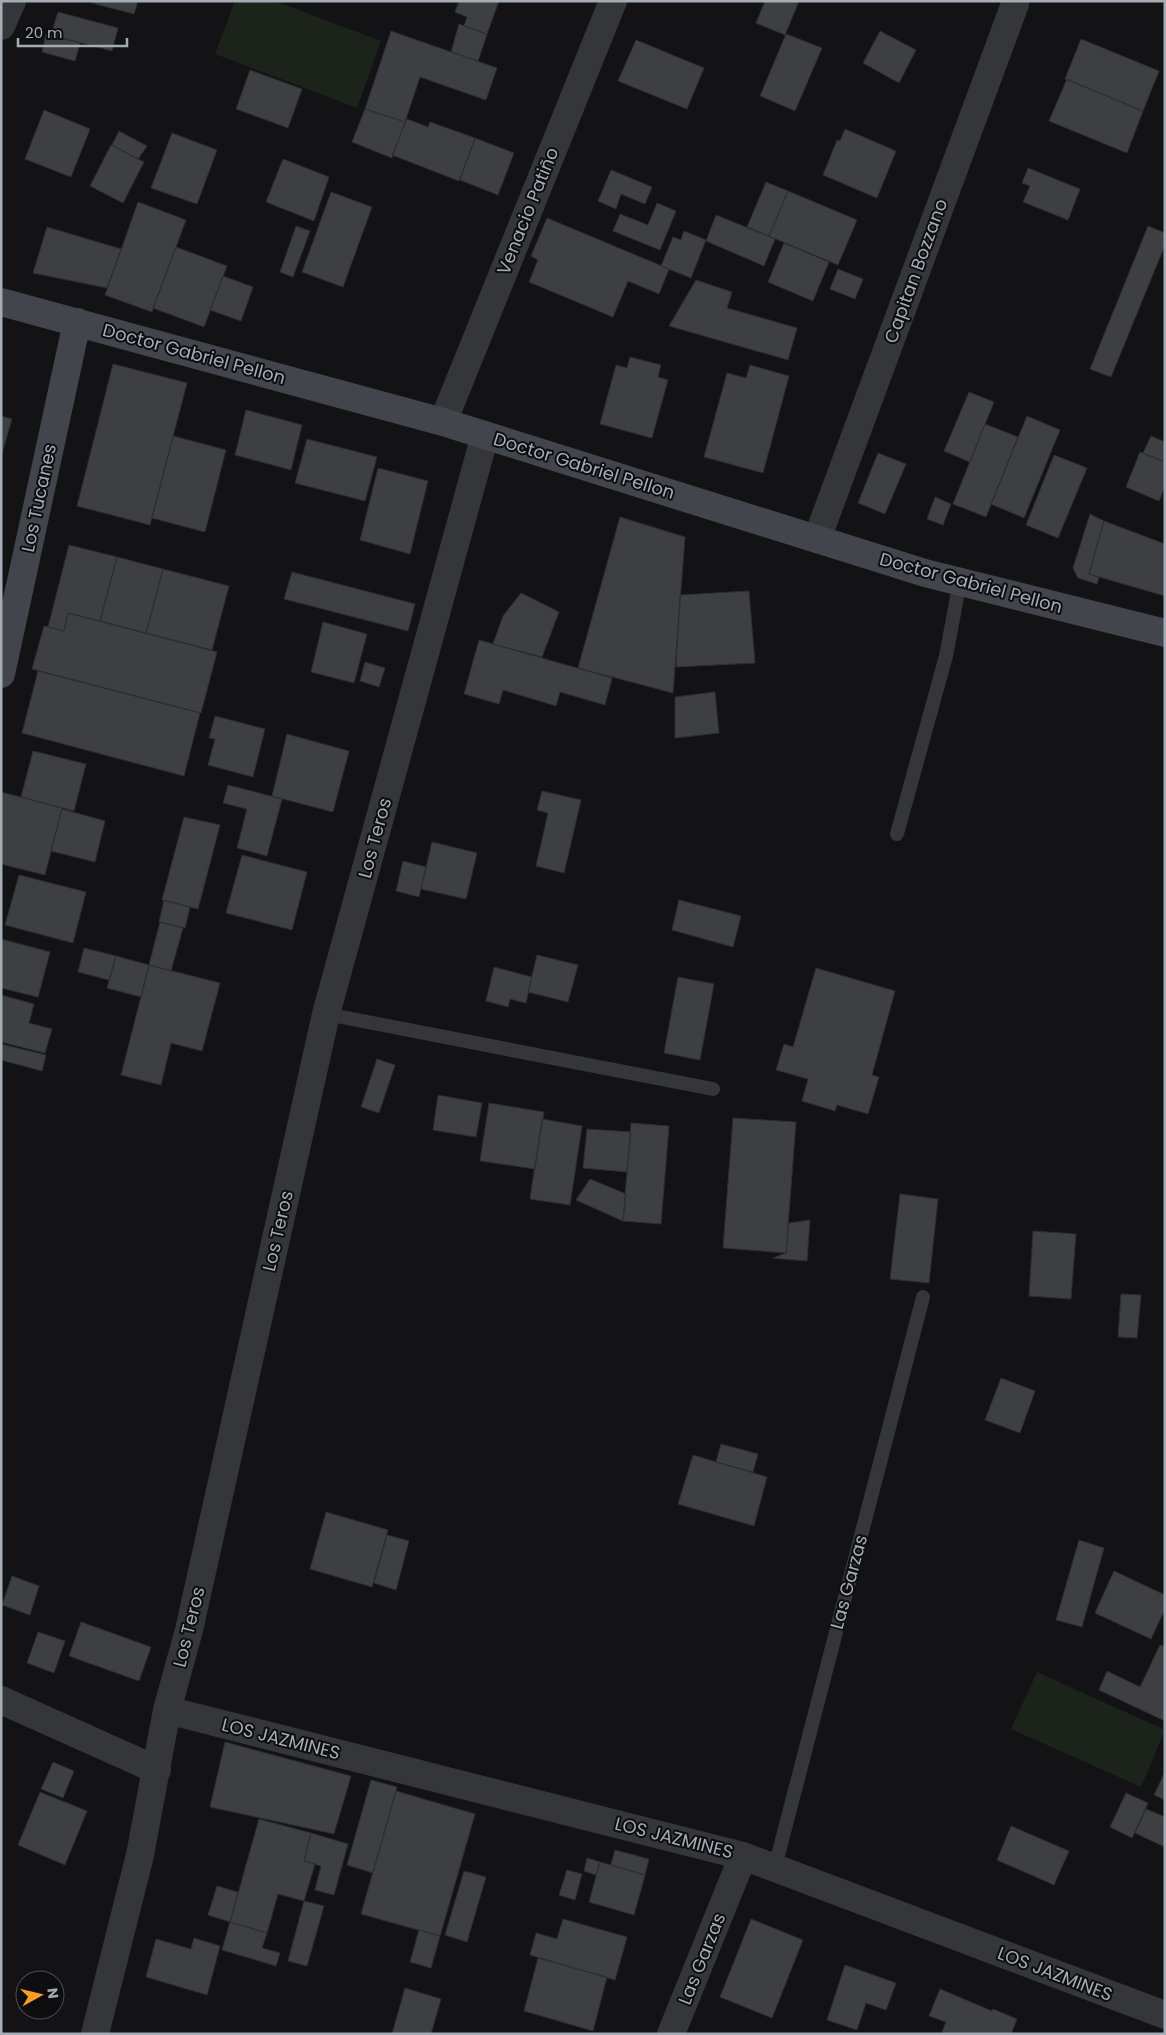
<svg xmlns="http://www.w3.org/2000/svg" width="1166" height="2035" font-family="Poppins,sans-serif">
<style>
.green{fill:#1b231b}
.building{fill:#3d3f42;stroke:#2d2e31}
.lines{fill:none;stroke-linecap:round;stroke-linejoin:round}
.lane{stroke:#34363a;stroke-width:14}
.street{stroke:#34363a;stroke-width:28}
.secondary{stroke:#42454b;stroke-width:28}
.labels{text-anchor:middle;stroke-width:4;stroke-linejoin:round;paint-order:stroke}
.street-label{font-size:18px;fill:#a4acb6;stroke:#0e0e10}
</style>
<rect width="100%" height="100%" fill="#131315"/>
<path class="green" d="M235,1H275L381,41L357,108L215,54Z
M1037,1672L1165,1730L1141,1787L1011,1729Z"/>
<path class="building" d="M92,1H138L134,14L92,3Z
M459,1H499L487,34L464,26L467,17L455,12Z
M765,1H799L785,35L756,23Z
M58,12L118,28L112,51L51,35Z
M459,24L487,34L478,61L451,52Z
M391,31L497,68L486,100L420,77L405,122L365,109Z
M880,31L916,50L899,83L863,63Z
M46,34L80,43L75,61L42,52Z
M786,34L822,48L795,111L760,96Z
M1081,39L1159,71L1143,111L1065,79Z
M636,40L704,68L687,109L618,81Z
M250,70L302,89L288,128L236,109Z
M1067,79L1143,111L1127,153L1049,121Z
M365,109L405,122L392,158L352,142Z
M44,110L90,129L71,177L25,159Z
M407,119L428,127L430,122L475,138L459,181L392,155Z
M845,129L896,151L877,198L823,175L837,140L840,141Z
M119,131L147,146L138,159L112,145Z
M172,133L217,150L197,204L151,188Z
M475,138L514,153L498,195L460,180Z
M111,145L144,162L123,203L90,186Z
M283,159L329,177L314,221L266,202Z
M1028,168L1080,189L1068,220L1023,202L1030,186L1022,183Z
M611,170L652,187L645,204L621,194L616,209L598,201Z
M766,182L788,191L769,236L747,227Z
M788,191L857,220L838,265L769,236Z
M331,192L372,207L343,287L302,272Z
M138,202L186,220L152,312L105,295Z
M657,203L676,211L660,250L613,231L620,214L648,225Z
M716,215L775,239L764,266L706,241Z
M547,218L669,269L659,294L628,281L613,317L529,282L538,260L531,256Z
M296,226L310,231L293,277L280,272Z
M1148,226L1165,233V245L1111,377L1090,369Z
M47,227L121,249L107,288L33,273Z
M684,231L706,240L691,278L661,266L673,237L681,240Z
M784,243L829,262L813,301L768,282Z
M176,247L227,266L204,327L153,308Z
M838,269L863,279L855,299L830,289Z
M223,276L253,287L241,321L210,310Z
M696,280L732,292L727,308L797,328L788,360L669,326Z
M630,357L661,365L658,377L668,380L652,438L600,424L616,365L627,368Z
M113,364L187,383L150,525L77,506Z
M750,365L789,376L763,473L704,457L727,373L746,378Z
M969,392L994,402L970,462L944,451Z
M246,410L302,425L291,470L235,455Z
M1,416L12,419L1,457Z
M1027,416L1060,430L1024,518L991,504Z
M985,424L1018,437L986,517L953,504Z
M173,436L226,450L205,532L152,518Z
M1151,436L1165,442V462L1143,453Z
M307,439L377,457L365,501L295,483Z
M1140,452L1165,462V486L1159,501L1126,487Z
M878,453L906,464L885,514L858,503Z
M1054,455L1087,468L1058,538L1026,525Z
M378,468L428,481L410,554L360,540Z
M935,497L951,504L943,525L927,519Z
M1090,514L1104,521L1089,574L1099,577L1097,584L1078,578L1073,568Z
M620,517L685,537L673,693L578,668Z
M1104,521L1165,544V596L1089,574Z
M69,545L117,557L100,621L68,613L64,631L48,627Z
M117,557L163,569L146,633L100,621Z
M163,569L229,586L212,650L146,633Z
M292,572L415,604L408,631L284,599Z
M749,591L755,663L676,667L680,595Z
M521,593L559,612L542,657L493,644L503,616Z
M68,613L217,652L201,713L32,669L44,626L64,631Z
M323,622L367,634L354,683L311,672Z
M479,640L612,678L605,705L560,692L556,706L503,690L499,704L464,694Z
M365,662L385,668L379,687L360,681Z
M38,671L200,713L184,776L22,733Z
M715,692L719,733L675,738V697Z
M215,716L265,729L253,777L208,765L215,739L209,738Z
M287,734L349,751L333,812L272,796Z
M33,751L86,764L74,811L21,797Z
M228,785L282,799L267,856L237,848L247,809L223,803Z
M542,791L581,800L564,873L536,866L548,813L537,810Z
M1,792L62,808L45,875L1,864Z
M62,809L105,821L95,862L51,851Z
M184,817L220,825L198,909L162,900Z
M432,842L477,853L466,899L421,889Z
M242,855L307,872L292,930L226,913Z
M403,861L426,867L419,897L396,891Z
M19,875L86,892L73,943L5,925Z
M164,900L190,907L185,928L159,922Z
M679,900L741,916L733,947L672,930Z
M160,922L183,928L171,971L149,965Z
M1,939L50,952L38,997L1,988Z
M84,948L116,956L109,980L78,972Z
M537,955L578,965L568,1002L528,992Z
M116,956L149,965L141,997L107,988Z
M149,965L220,983L202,1051L171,1043L161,1085L121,1075Z
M494,967L532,977L526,1003L510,999L508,1007L486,1001Z
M816,968L895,991L872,1075L879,1077L868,1114L837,1105L835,1111L802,1101L808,1079L776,1070L784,1044L793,1047Z
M678,977L714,984L700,1060L664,1053Z
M1,995L34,1004L29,1023L52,1029L45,1053L1,1042Z
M1,1044L46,1055L42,1071L1,1060Z
M377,1059L395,1065L379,1113L361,1107Z
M438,1095L482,1103L476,1137L433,1130Z
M489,1103L544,1112L535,1169L480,1161Z
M733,1118L796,1122L786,1253L723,1248Z
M542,1119L582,1126L570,1205L530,1199Z
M631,1123L669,1126L661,1224L623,1221Z
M587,1129L631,1132L627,1172L583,1168Z
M590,1179L626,1194L623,1221L576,1200Z
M900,1194L938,1199L929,1283L890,1279Z
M810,1220L807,1261L773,1258L786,1253L789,1223Z
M1033,1231L1076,1234L1071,1299L1029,1296Z
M1121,1294L1141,1295L1137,1338L1118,1337Z
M1001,1378L1035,1391L1020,1433L985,1420Z
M721,1444L758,1454L753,1472L716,1462Z
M693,1455L767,1477L754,1526L678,1504Z
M326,1512L388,1530L372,1587L310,1569Z
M387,1535L409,1541L396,1590L374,1583Z
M1079,1540L1104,1548L1082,1627L1056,1620Z
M1114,1571L1165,1595V1609L1151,1639L1095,1613Z
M12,1576L39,1586L30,1615L2,1605Z
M81,1622L151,1647L139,1681L69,1656Z
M38,1632L65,1641L54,1673L27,1663Z
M1160,1645L1165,1647V1721L1099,1690L1107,1671L1140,1687Z
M225,1742L351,1776L334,1834L210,1807Z
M53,1762L74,1771L63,1798L41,1789Z
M1165,1772V1800L1154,1795Z
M371,1780L397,1787L373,1873L347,1865Z
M396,1791L475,1814L440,1936L361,1914Z
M40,1792L87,1811L65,1865L18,1845Z
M1126,1793L1148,1803L1132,1838L1110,1827Z
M1146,1809L1165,1817V1847L1135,1833Z
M259,1819L311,1833L304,1861L315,1864L304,1901L278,1894L267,1933L230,1922Z
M1011,1826L1069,1851L1054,1885L997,1860Z
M311,1833L348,1844L334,1895L315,1890L321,1866L304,1861Z
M615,1850L649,1859L645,1875L611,1865Z
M587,1858L600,1862L596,1875L584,1871Z
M600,1862L645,1875L634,1915L589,1902Z
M567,1870L582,1874L575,1900L559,1895Z
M464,1871L486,1877L467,1942L445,1935Z
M217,1886L238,1892L230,1922L208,1915Z
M304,1901L324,1906L307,1966L288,1961Z
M563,1919L627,1937L615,1980L530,1955L536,1933L557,1939Z
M751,1919L803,1940L772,2018L720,1997Z
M230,1922L267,1933L262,1948L280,1953L276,1966L222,1950Z
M419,1930L440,1936L431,1968L410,1962Z
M194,1938L220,1946L207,1995L146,1977L156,1939L191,1949Z
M538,1958L607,1977L593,2031L524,2011Z
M845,1965L896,1983L886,2010L866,2003L857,2030L827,2020Z
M405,1988L441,1999L431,2034H392Z
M940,1989L992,2011L993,2009L1017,2019L1011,2034H946L942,2032L946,2022L929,2016Z"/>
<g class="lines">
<path class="lane" d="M897,834L946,656L960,581
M326,1014L713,1089
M775,1867L923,1297"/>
<path class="street" d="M1,26L12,1
M443,422L613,1
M817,539L1015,4
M1,1700L157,1770
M167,1710L743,1856L1165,2015
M95,2034L140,1855L167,1710L189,1630L326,1014L485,435
M671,2034L743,1856"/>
<path class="secondary" d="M1,302L443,422L925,573L1165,633
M1,674L77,322"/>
</g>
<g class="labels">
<g class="street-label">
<text transform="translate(528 211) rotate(-68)" y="6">Venacio Patiño</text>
<text transform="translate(916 271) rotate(-70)" y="6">Capitan Bozzano</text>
<text transform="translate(194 354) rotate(15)" y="6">Doctor Gabriel Pellon</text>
<text transform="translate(584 466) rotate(17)" y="6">Doctor Gabriel Pellon</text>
<text transform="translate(39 498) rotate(-78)" y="6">Los Tucanes</text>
<text transform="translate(971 583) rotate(15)" y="6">Doctor Gabriel Pellon</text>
<text transform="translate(375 838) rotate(-75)" y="6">Los Teros</text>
<text transform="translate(278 1231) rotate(-77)" y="6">Los Teros</text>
<text transform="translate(849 1582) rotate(-75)" y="6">Las Garzas</text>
<text transform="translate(189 1627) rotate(-76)" y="6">Los Teros</text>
<text transform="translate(281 1739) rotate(14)" y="6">LOS JAZMINES</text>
<text transform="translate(674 1838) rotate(14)" y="6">LOS JAZMINES</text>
<text transform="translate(702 1959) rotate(-68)" y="6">Las Garzas</text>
<text transform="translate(1055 1974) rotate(21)" y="6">LOS JAZMINES</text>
</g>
</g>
<rect width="1166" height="2035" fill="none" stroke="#a4acb6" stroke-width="5"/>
<g transform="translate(40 1995) rotate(82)"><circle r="24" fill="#0e0e10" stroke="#4a4d52"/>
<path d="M0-4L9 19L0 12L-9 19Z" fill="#fd9b24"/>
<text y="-8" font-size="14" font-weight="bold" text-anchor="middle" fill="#a4acb6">N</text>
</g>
<path d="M18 38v8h109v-8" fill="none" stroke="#a4acb6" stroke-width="2.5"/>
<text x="25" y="38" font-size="15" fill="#a4acb6" stroke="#0e0e10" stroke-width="4" paint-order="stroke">20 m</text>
</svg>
